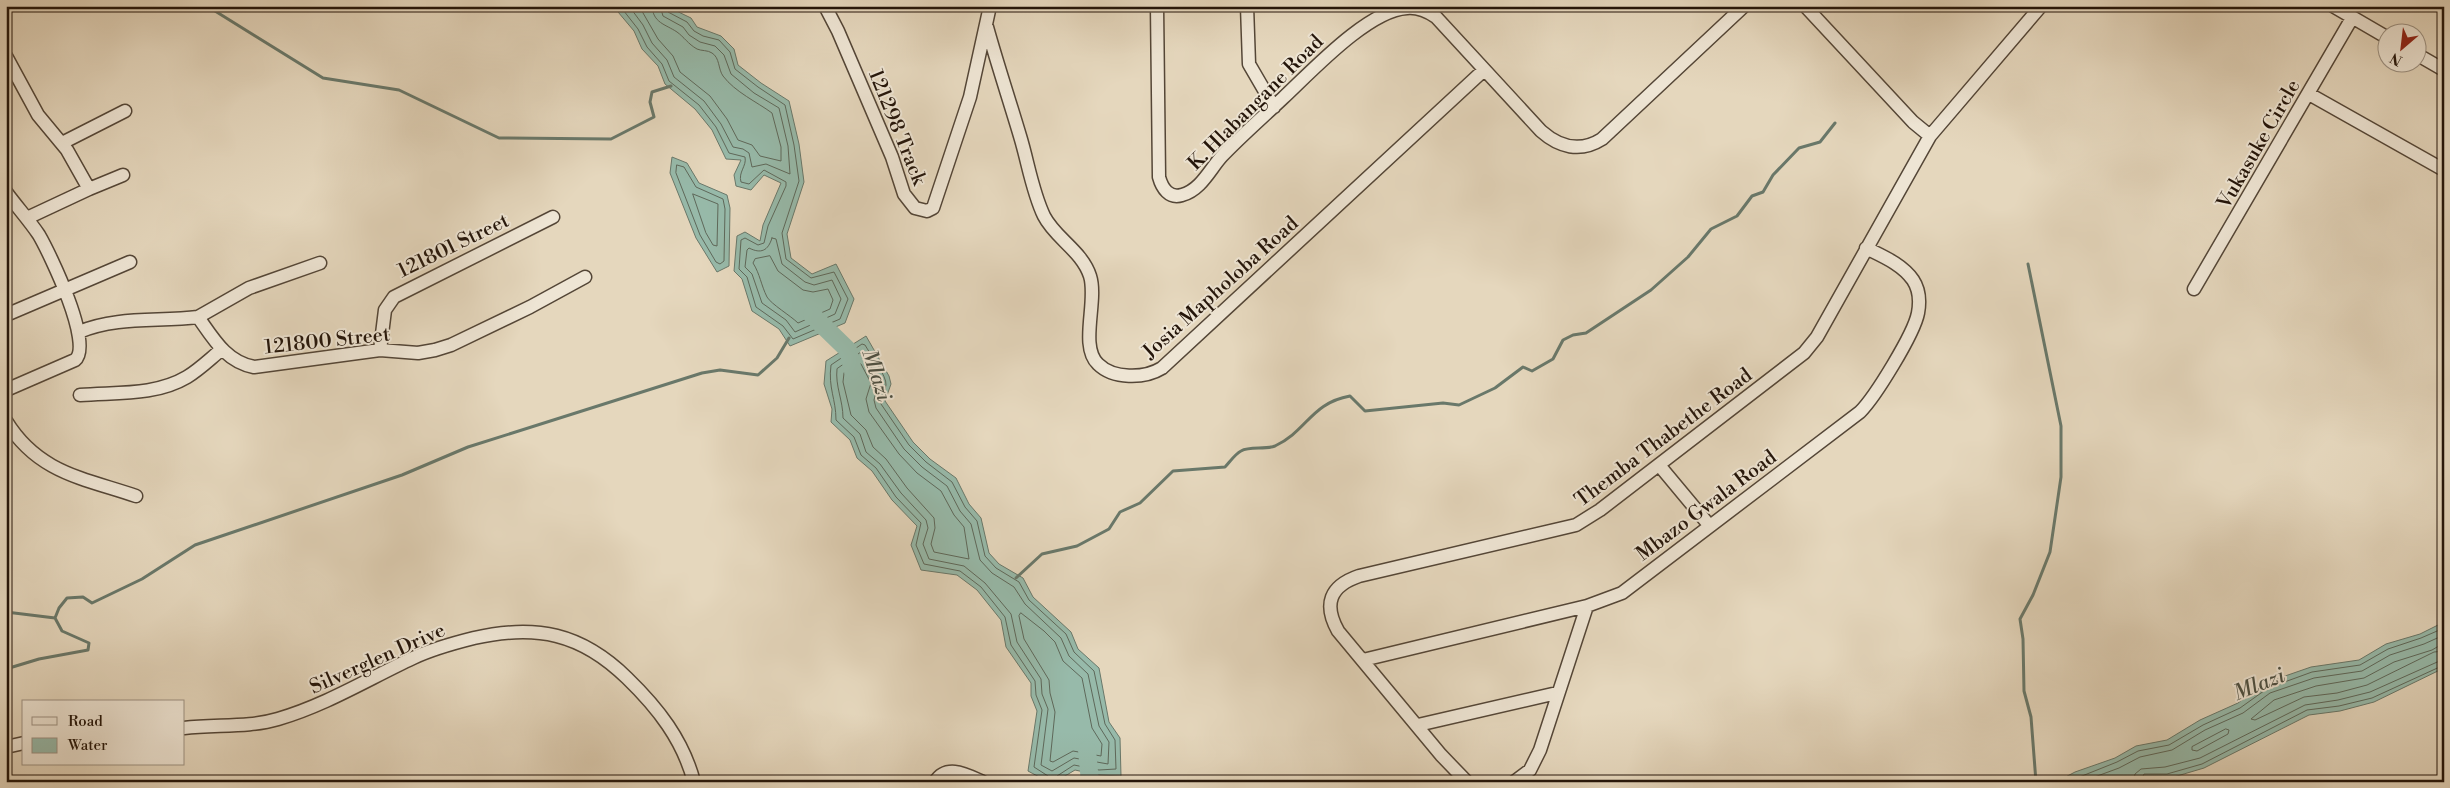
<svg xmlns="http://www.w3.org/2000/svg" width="2450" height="788" font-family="'Libre Bodoni',serif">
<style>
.water{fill:#97baaa;stroke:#69786a}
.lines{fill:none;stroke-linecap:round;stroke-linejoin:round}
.shore{stroke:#5e685a;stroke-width:1}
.stream{stroke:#69786a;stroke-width:3}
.river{stroke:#97baaa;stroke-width:18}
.minor-casing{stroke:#544637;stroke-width:15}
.minor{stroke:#eee5d4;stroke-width:12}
.labels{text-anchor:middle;stroke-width:4;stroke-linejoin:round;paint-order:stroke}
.street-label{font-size:20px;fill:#24150a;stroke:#eee5d4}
.water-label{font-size:21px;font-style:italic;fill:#4c4f42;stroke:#eee5d4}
</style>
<rect width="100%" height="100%" fill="#e5d7bd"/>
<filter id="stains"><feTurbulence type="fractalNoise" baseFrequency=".004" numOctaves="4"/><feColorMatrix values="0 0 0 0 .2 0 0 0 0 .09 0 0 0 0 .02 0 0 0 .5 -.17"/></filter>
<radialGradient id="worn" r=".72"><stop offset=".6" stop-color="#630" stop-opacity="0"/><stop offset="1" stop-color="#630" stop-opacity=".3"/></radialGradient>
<path class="water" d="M613,6H666L691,18L697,27L721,36L734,49L738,65L761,83L789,101L799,144L804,182L787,234L791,258L812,274L836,264L854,299L845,323L790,346L779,329L752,311L742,279L734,271L737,236L745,232L760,241L763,225L781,183L764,175L751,190L736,186L734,175L741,160L726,159L712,130L695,109L665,84L658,66L642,49L634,31Z
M672,157L687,163L699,183L727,195L730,208L729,266L717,272L696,238L670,173Z
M866,336L889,376L891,384L885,401L913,442L930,459L956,478L969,504L981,518L989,553L999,564L1023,578L1033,597L1071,632L1078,649L1099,668L1109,722L1120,738L1121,776L1098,775L1075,770C1052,784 1052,784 1028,771L1037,711L1031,696V683L1006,647L1001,620L977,590L957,575L921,570L911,545L917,526L892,500L872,471L857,458L850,440L831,422L832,409L824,384L826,361Z
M2444,622V668L2374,702L2340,711L2309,715L2204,768L2167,779H2146L2140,782H2056L2075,772L2115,758L2136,746L2167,740L2200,720L2238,703L2265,683L2311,667L2359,660L2386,644L2420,634Z"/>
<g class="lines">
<path class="shore" d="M620,6L638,29L647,47L662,64L669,81L699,105L716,127L729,153L745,157C747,166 738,172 741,182L749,184L764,170L786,182V186L768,226L764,243L758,245L745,238L741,240L739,269L747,277L756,307L783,326L793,339L840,319L848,299L834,272L811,278L786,259L782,233L799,181L794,145L785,105L758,87L735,69L730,52L719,40L703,36L694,31L687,22L668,12L666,6
M629,6L643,25L652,43L667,60L674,77L704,101L721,124L733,147L743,149L749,153L752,167L766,164L790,174L788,146L779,108L754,93L731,74L724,55L715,46L700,42L689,35L683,27L663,16L660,6
M639,6L658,39L673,56L680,72L710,96L727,119L738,140L752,145L760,156L781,161V147L772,113C757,102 735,92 723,76C718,69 720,58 712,53C708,50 701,51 697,49C688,44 684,37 677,32C665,24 653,23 652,6
M677,165L684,167L696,187L723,199L725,209L724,261L720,264L716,262L700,235L676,173Z
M693,194L718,204L717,246L713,245L706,233Z
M772,238L776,239L782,264L805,282L814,285L832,280L841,299L835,314L795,332L786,320L762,303L752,274L745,267L747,250L749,248C761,254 768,251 772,238Z
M770,256L778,271L803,290L813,292L828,289L833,300L830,309L798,323C791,316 771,304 767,297C761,285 760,274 753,263L755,259Z
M860,353L863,354L879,380L874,400L876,408L904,449L922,467L947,486L960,511L971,524L980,560L992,573L1014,587L1025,604L1061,638L1069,656L1088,674L1099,726L1109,742L1108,764L1074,758L1052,771L1041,765L1048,709L1042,694L1041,679L1017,642L1011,614L985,583L964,566L929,559L923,544L928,528L926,520L901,493L880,464L866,452L860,434L843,418C843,400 835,386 837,369Z
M858,363L861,364L871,383L866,399L869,412L899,454L917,473L941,491L954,515L964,527L969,559L934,552L931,544L935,528L934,518L907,488L886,459L873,447L866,430L851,415L843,382L844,373Z
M1021,613L1044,631L1055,642L1063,661L1082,678L1092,728L1102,744L1101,756L1073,751L1053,762L1050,761L1055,712L1050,693L1049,680L1024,639L1019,616Z
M2444,643L2432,650L2394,662L2364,678L2316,686L2274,700L2251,719L2255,720L2304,697L2337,693L2367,685L2434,652L2444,651
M2226,729L2229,730L2228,734L2197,751L2192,750V747Z
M1050,782L1048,776L1034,767L1042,710L1036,695L1035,681L1011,645L1005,617L981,587L960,571L924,564L916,545L921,523L896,497L876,468L861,455L854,437L836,420C836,399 828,388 831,365L862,344L865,345C870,354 887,376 886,385C885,392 879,397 881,404L909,445L926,462L952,482L965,507L977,521L985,556L996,568L1019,582L1029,600L1066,634L1074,652L1094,671L1105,724L1115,740L1116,769L1099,770L1074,765L1057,776L1055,782
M2067,782L2117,762L2138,751L2169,745L2203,725L2240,708L2268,688L2312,672L2360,665L2388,649L2421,638L2444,628
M2081,782L2119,768L2140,757L2172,750L2205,730L2243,713L2270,693L2314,678L2362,671L2390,655L2424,644L2444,635
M2133,782L2135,774L2141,769L2165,767L2200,758L2305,705L2338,700L2370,692L2444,659
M2140,782L2144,774H2167L2202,764L2307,710L2339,706L2372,698L2444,665"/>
<path class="stream" d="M207,6L323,78L399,90L499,138L611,139L654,117L650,102L652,92L671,86
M2028,264L2061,426V477L2050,552L2033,595L2020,619L2023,639L2024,691L2031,717L2036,782
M1016,578L1042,554L1077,546L1109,529L1120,512L1140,503L1173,471L1225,467C1229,463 1235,454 1241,451C1250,446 1265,450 1275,446C1307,431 1311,403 1350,396L1365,411L1443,403L1459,405L1495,388L1523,367L1532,371L1553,359L1563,340L1573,335L1586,333L1651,290L1688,257L1711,229L1737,216L1752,196L1763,192L1773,175L1799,148L1820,142L1835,123
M6,612L55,618
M6,669L39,659L88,650L89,643L62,631L55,618L59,608L67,598L83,597L92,603L142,579L195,545L402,475L468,447L702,373L720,370L758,375L777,358L789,338"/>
<path class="river" d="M812,315L848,350L853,371
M1087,750L1090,782"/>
<defs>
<path id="minor" d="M825,6L838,31L892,157L904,194L915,208L927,211L933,208L970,97L990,6
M1157,6L1159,177C1162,188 1169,199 1182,195C1201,190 1210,169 1222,156C1241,136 1263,117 1283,98C1311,72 1368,10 1407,8C1418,7 1427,11 1436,17L1541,131C1559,147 1580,153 1602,139L1744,6
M1247,6L1249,64L1274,107
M1805,6L1913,122L1930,136
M2333,6L2388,38
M987,27C997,63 1009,99 1020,136C1028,162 1032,191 1044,216C1055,238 1082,251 1090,276C1098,301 1079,346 1098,364C1113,379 1144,379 1162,368L1484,70
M2418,55L2444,70
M6,56L38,115L67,150L89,189L27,218
M2309,94L2444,170
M62,143L125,111
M89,189L123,175
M6,192C17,207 29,220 39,235C50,254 94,345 75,360L6,390
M2194,289L2352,18
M6,315L130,262
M198,317L249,288L320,263
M79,332C117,316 158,322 198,317C213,338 226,362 254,367L380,350L418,353L435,350L451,345L530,307L585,277
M380,350L385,310L394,297L553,217
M80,395C116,392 155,396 187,377C200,369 210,359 221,350
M6,421C38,473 83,478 136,496
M1659,465L1709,525
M1363,660L1587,606L1622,593L1860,412C1875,397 1914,334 1918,313C1920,302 1919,289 1913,280C1902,264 1882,256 1866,248
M1418,725L1557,693
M184,728C215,724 248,728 278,719C326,705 368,679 413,658C432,649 454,643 474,638C536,624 581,633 627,678C658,708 683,740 694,782
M6,747L24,743
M935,782C947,763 967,775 983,782
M1467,782L1441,755L1338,631C1323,604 1330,586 1359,576L1576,525L1600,510L1804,353L1817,337L1930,136L2041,6
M1514,782L1530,770L1540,750L1587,606"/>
</defs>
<use href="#minor" class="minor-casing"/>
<use href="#minor" class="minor"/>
</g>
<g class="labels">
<g class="street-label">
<text transform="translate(1255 102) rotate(-45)" y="7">K. Hlabangane Road</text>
<text transform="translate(898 127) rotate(68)" y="7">121298 Track</text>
<text transform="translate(2258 144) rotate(-60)" y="7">Vukasuke Circle</text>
<text transform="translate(453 245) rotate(-26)" y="7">121801 Street</text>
<text transform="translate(1220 287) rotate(-42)" y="7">Josia Mapholoba Road</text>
<text transform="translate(327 340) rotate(-6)" y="7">121800 Street</text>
<text transform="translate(1663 437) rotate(-37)" y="7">Themba Thabethe Road</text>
<text transform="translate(1706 505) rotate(-37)" y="7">Mbazo Gwala Road</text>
<text transform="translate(377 658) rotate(-24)" y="7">Silverglen Drive</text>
</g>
<g class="water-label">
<text transform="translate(877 375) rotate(72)" y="7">Mlazi</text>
<text transform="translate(2259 684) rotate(-22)" y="7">Mlazi</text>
</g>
</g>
<rect width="2450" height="788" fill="none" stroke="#e5d7bd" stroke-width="25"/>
<rect x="8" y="8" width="2435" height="773" fill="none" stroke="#24150a" stroke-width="2.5"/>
<rect x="12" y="12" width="2425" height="763" fill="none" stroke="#24150a"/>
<rect x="22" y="700" width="162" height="65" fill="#eee5d4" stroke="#9d9283"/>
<rect x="32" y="717" width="25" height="8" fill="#eee5d4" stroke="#9d9283"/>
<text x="68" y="726" font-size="15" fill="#24150a">Road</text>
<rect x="32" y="738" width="25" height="15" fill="#97baaa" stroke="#9d9283"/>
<text x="68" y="750" font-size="15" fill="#24150a">Water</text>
<g transform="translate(2402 48) rotate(208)"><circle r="24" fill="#eee5d4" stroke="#9d9283"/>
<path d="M0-4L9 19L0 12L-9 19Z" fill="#8f2418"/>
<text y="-8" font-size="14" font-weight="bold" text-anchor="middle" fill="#24150a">N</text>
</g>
<rect width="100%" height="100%" filter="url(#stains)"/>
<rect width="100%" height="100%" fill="url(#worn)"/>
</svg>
